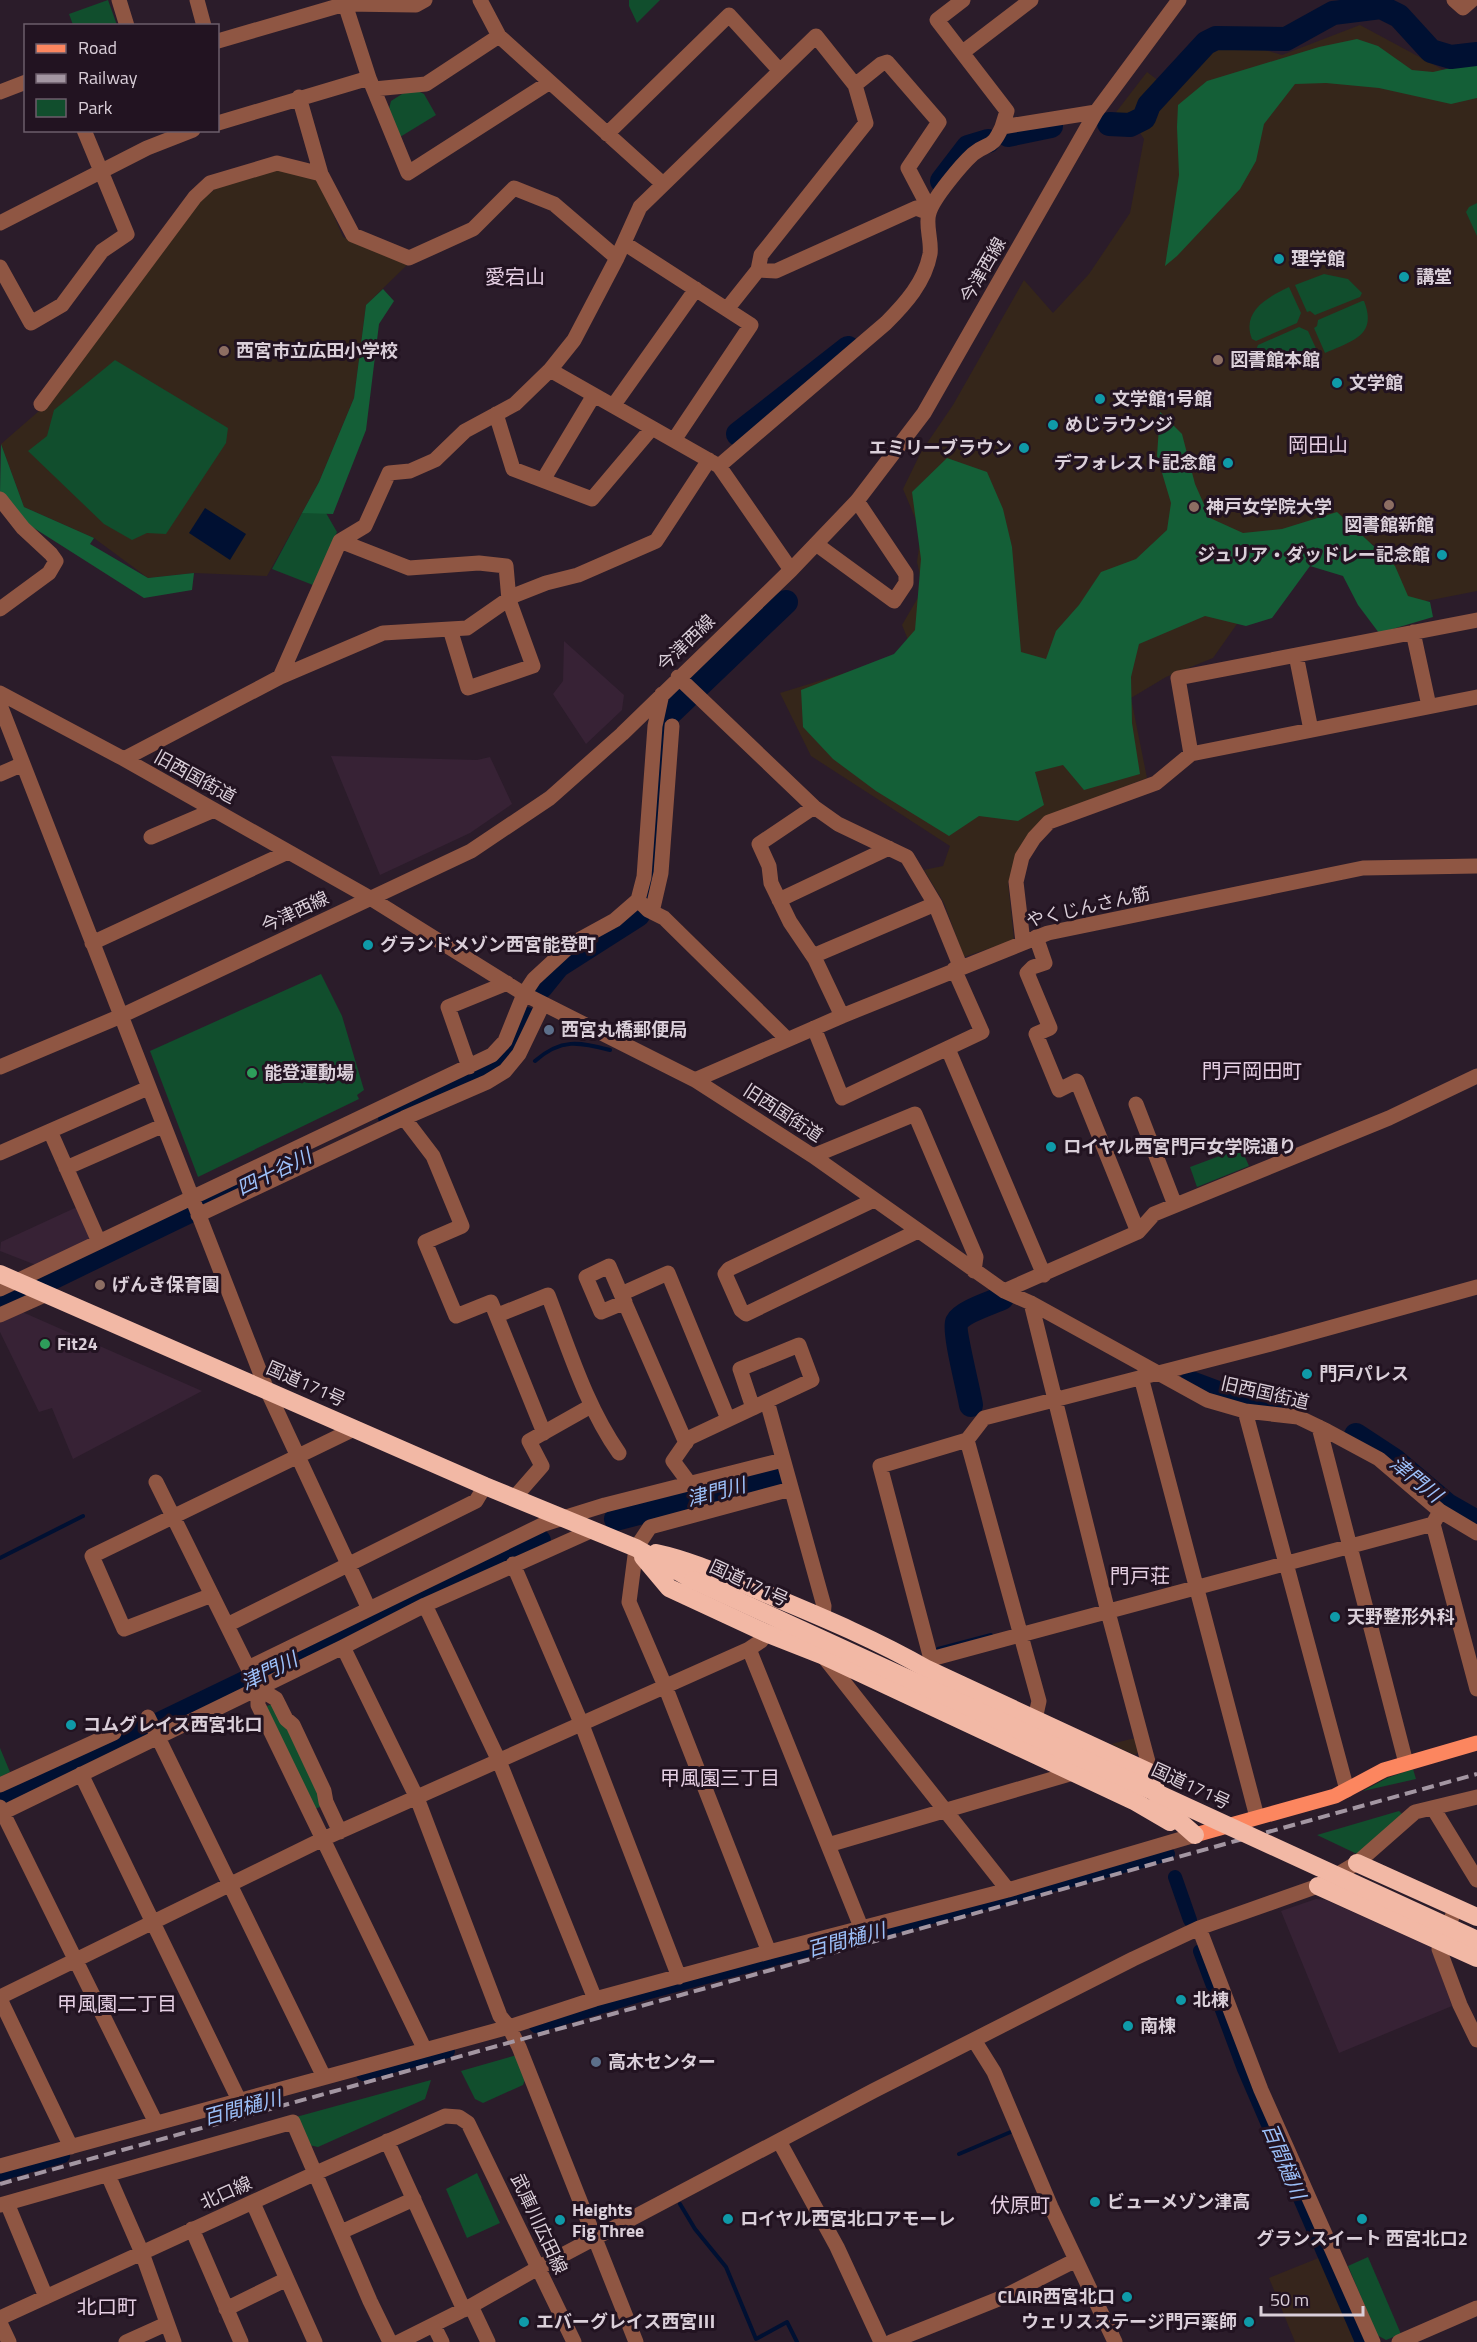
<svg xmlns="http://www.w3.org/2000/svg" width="1477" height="2342" font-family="'Titillium Web','Noto Sans JP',sans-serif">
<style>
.built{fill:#372235}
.industrial{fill:#36251c}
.education{fill:#35261a}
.green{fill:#114e2d}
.forest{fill:#145f37}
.water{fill:#001032}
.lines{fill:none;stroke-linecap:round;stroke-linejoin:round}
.stream{stroke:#001032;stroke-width:4}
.canal{stroke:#001032;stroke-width:14}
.river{stroke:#001032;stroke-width:24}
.minor{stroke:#8f5643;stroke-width:15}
.major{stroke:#fc865f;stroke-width:15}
.highway{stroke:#f2b8a5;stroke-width:18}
.rail{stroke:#a396a2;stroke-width:4;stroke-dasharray:12 6;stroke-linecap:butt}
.highway-bridge{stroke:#f2b8a5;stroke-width:18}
.culture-dot{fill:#0f9aa8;stroke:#221321;stroke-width:2}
.education-dot{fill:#8d6e63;stroke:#221321;stroke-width:2}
.service-dot{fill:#5c6f8a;stroke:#221321;stroke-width:2}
.leisure-dot{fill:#2e9e5b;stroke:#221321;stroke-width:2}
.labels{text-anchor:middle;stroke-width:6;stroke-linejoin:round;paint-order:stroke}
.poi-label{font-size:18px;font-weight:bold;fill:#dacfd9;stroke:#221321;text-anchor:start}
.street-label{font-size:18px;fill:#dacfd9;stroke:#221321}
.neighbourhood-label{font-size:20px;fill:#e5cfe3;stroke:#221321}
.water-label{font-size:20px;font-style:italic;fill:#9cc0fa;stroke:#221321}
</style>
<rect width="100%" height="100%" fill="#2b1c2a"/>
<path class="built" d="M564,641L624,695L622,710L586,744L553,694L563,681Z
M331,756L477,760L490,757L512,804L470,833L380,875Z
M77,1207L91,1240L36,1265L0,1251L1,1242Z
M20,1311L202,1391L73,1459L52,1408L39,1412L0,1332V1320Z
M1316,1899L1326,1900L1431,1947L1452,2006L1339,2053L1281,1911Z"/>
<path class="industrial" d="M1135,1738L1139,1752L1135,1755L1111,1744Z
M1321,2257L1355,2342H1295L1269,2278Z"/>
<path class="education" d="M1360,25L1477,88V591L1411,604L1383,549L1329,525L1237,624L1213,658L1166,677L1131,698L1147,778L1046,817L1018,853L1008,883L1014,940L964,957L944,903L924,870L943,866L950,846L811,756L780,693L913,652L902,625L923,589L917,562L921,532L903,489L921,452L953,405L1024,280L1053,313L1089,274L1130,213L1144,139L1132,121L1110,120L1147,72L1168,88L1216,36L1282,55Z
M270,170L292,172L319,181L343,237L407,265L366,305L354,398L319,482L267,576L194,573L148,578L94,538L24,507L1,444L47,404L199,202L219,186Z"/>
<path class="green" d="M108,0L117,25H73L69,14Z
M629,0H660L637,23L629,6Z
M416,90L424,94L436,115L400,137L388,113L391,101L402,94Z
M1477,203V236L1466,212L1469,207Z
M1324,274L1348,279L1362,293L1360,297L1315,315L1310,311L1307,312L1295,285Z
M1289,287L1301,313L1297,323L1256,341L1252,339C1241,311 1268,297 1289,287Z
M1362,301H1364C1378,336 1351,341 1325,353L1314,328L1317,326L1318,320Z
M1299,327L1308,331L1319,355C1296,365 1273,379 1256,350L1258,345Z
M115,360L228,428L226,443L166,534L147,533L132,540L104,524L28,451L47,436L54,410Z
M302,513H326L337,532L313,585L272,569Z
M321,974L342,1016L364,1090L357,1095L359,1099L198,1177L150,1051Z
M1241,1148L1249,1166L1197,1187L1190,1167Z
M274,1703L320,1790L322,1806L315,1809L265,1707Z
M0,1748L10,1772L0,1777Z
M1413,1769L1416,1779L1363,1791L1387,1778Z
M1399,1811L1403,1815L1357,1854L1317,1835Z
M517,2055L526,2077L523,2085L483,2103L475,2099L461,2071Z
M431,2080L425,2099L318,2147L309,2145L296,2117Z
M477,2173L500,2223L467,2238L446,2189Z
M1368,2257L1401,2334L1386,2340L1377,2335L1348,2266Z"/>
<path class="forest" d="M1357,39L1378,46L1412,70L1433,72L1477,62V98L1451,104L1379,88L1326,83L1295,84L1264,124L1256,161L1240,189L1177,256L1165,266L1179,175L1177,127L1178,105L1207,81L1319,47Z
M383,289L394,301L379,324L366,430L333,514L302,513L319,482L354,398L366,305Z
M1160,412L1182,434L1195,484L1210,518L1243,533L1282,529L1337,512L1395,566L1408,596L1430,602L1433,617L1379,633L1358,605L1343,576L1310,566L1272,618L1246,626L1205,616L1139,644L1131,677L1132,723L1140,774L1084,790L1063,765L1035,772L1044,805L1018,821L979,816L949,836L876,791L833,759L803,727L801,690L894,654L915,630L921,559L912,492L947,458L987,472L1003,509L1012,547L1021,652L1046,659L1056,631L1079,605L1101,572L1136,559L1167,530L1171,503L1157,456Z
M1,444L24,507L94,538L90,544L148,578L194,573L192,590L144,598L15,516L0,493Z"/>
<path class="water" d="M205,508L246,534L230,560L189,533Z"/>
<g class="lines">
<path class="stream" d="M535,1061C561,1038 579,1042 610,1050
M0,1558L83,1516
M938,1649L991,1635
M959,2154L1013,2131
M680,2204L695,2229L726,2267L756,2339L787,2322L797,2342"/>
<path class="canal" d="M1175,1877L1190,1920
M1200,1951L1244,2069L1362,2342
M536,2026L646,1993L1168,1854
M363,2074L448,2051
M0,2174L63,2156"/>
<path class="river" d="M1109,124L1130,125L1144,118L1149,105L1206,43L1216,38L1286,39L1333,13L1381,7L1399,16L1431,51L1451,57L1477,54
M1008,135L1051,126
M942,181L968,147L988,141
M738,434L848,348
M541,987L558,966L638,915L649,893L656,835L662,726L668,715L786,602
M390,1117L483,1072L509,1052L527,1019
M0,1303C82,1264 164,1222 247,1184
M1191,1383L1234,1399L1294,1409
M971,1405C969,1392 953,1330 957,1322C962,1312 991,1303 1002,1298
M1356,1435L1394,1460L1447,1505L1477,1522
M616,1519L782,1475
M0,1801L539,1541"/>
<path class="minor" d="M119,0L127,26
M197,0L204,26
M480,0L499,36L663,184
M963,0L937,20L1007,111L1002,127
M1454,0L1463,8L1472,0
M345,4L369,78L408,173L550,82
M218,41L345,4L416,5L425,0
M963,52L1031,0
M855,85L881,64L887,62L939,122L908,168L930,210
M374,89L426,84L499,36
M0,92L26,82
M299,97L321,174L353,235L409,258L473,229L514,188L554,204L617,258
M218,123L369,78
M607,134L729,15L780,71
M0,223L147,148L193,130
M624,243L751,325L674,440
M0,267L31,323L62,305L102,251L127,234L84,130
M727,309L758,270
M550,370L719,466L791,570
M41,404L195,197L210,183L277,163L321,174
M613,406L696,289
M496,414L513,469L592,499L652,428
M719,466L886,323C905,304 925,282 930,254C932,241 925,225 929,213C933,198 962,164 973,154C989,141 991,151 1002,127L1096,112
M543,480L594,395
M0,499L23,528L51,554L56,561L49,573L0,609
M340,541L409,568L479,563L506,566L509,600L533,666L468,688L450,629
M816,544L894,601L906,583V574L857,501
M1477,620L1178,678L1191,754L1477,697
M1413,632L1429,706
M1296,655L1311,730
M280,677L340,541L365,526L389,473L410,471L435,460L465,431L515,404L550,370L574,340L617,258L640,207L816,36L855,85L866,123L761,255L758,270L776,271L916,208L929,213
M678,677L814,807L838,824L907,857L935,904L961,968
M0,693L124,759L370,898L524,994L695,1080L813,1156L1004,1291L1031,1303L1207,1400L1245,1411L1298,1417L1327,1431L1379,1459L1440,1511L1477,1533
M0,705L267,1390L369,1609
M124,759L280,677L383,633L467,628L513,596L546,583L578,575L656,541L709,460
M0,774L23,764
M814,807L759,844L769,866L771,883L790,922L815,959L842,1016
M151,837L214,810
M638,900L648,910L664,918L787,1039
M779,900L889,848
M652,912L661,873L672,726
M1036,937L1045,963L1033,967L1027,973L1050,1028L1036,1034L1059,1090L1077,1081L1138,1232
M1023,942L1016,882L1022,857L1034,838L1049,822L1156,783L1191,754
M92,943L288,852
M813,956L935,904
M814,1028L842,1098L982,1032L954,969
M948,1049L1044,1275
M0,1067L121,1016L471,851L550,798L622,734L791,570L857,501L924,413L1096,112L1179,0
M469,1067L448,1007L507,983
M695,1080L842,1016L1048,933L1363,868L1477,866
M1136,1104L1175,1205
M404,1118L433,1156L462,1226L425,1242L456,1316L491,1302L544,1433
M50,1131L99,1242
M0,1153L148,1088
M813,1156L915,1114L976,1257L974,1271
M66,1168L162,1126
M874,1200L729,1269L725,1274L741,1310L746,1314L918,1231
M198,1215L404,1118L487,1082L505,1071L519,1054L543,1004
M0,1289L492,1055L505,1041L524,994L534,979L573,943L615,920L638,900L644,877L655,726L662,694
M1004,1291L1138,1232L1154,1214L1389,1118L1477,1076
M621,1294L609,1266L586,1277L601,1312L625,1302
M1031,1303L1108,1612L1151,1773
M0,1315L47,1294
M498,1315L548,1295C569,1349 586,1406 619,1453
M1141,1377L1257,1817
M767,1401L753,1408L740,1369L799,1345L812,1380L767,1401L824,1606L823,1618
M1245,1411L1347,1790
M1319,1427L1406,1763
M967,1440L1039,1701L1035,1719
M686,1443L621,1294L668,1273L728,1419
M156,1482L248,1668L258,1688V1705L425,2050
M690,1484L673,1461L689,1438L753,1408
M514,1498L542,1466L529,1441L591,1406
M1438,1515L1433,1524L1477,1689
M513,1564L582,1725L679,1977
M212,1595L124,1629L92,1556L354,1429
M425,1605L499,1761L595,1999
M227,1625L476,1501L485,1486
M343,1647L417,1798L500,2016L509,2027L519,2047L636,2342
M749,1649L861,1927
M824,1657L1008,1890
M931,1659L1433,1524
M248,1668L544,1524L605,1505L783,1460
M927,1669L931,1659L880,1466L967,1440L984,1418L1267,1345L1477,1287
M258,1688L276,1699L286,1719L293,1725L324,1791L326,1802L340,1832
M148,1717L324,2077
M81,1774L239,2100
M0,1785L114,1733
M0,1807L156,2123
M1433,1808L1477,1880
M0,1814L343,1647L425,1605L593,1530
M828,1845L1073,1773L1076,1768
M1456,1907L1439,1949L1460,2005L1477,2040
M1199,1928L1261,2090L1373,2342
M769,1952L665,1686L629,1602L636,1548L650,1527L791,1489
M0,1997L323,1839L749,1649L761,1641L766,1633
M0,1999L71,2147
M974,2040L994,2072L1051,2207L1115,2342
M387,2141L464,2310
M779,2141L837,2247L881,2342
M0,2166L509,2027L595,1999L769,1952L1008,1890L1195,1835
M108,2175L142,2253L174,2342
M7,2203L46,2297
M253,2203L315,2342
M0,2205L293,2122L370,2301L390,2342
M192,2229L241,2342
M341,2232L414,2199
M471,2306L488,2342
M226,2309L287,2279
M0,2318L316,2173L445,2116L459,2117L468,2123L574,2342
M0,2323L9,2342
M434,2326L442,2342
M126,2342L166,2324
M399,2342L471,2306L538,2268L873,2091L1133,1959L1199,1928L1318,1886L1357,1863L1415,1812L1477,1797
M891,2342L1001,2298L1076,2260
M1399,2342L1477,2308"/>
<path class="major" d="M1195,1835L1335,1796L1384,1770L1477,1743"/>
<path class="highway" d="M0,1274L485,1486L636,1548L693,1580
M656,1553C694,1561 728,1578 764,1593C819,1616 875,1639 927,1669L1151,1773L1160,1804L1195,1835
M643,1557L669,1588L766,1633L822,1655L1134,1801L1170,1822
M1357,1863L1477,1917
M1318,1886L1477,1958"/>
<path class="rail" d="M0,2184L1477,1774"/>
<path class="highway-bridge" d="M693,1580L1477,1940"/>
</g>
<g class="culture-dot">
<circle cx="1279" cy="259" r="6"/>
<circle cx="1404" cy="277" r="6"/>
<circle cx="1337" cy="383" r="6"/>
<circle cx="1100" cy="399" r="6"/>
<circle cx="1053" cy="425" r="6"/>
<circle cx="1024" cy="448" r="6"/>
<circle cx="1228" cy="463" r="6"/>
<circle cx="1442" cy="555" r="6"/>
<circle cx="368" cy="945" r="6"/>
<circle cx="1051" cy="1147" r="6"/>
<circle cx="1307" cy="1374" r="6"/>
<circle cx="1335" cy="1617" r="6"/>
<circle cx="71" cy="1725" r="6"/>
<circle cx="1181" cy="2000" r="6"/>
<circle cx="1128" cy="2026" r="6"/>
<circle cx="1095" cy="2202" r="6"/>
<circle cx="728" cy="2219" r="6"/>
<circle cx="1362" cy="2219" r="6"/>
<circle cx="560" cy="2220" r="6"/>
<circle cx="1127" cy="2297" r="6"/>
<circle cx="524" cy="2322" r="6"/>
<circle cx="1249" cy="2322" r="6"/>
</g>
<g class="education-dot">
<circle cx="224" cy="351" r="6"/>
<circle cx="1218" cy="360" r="6"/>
<circle cx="1389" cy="505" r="6"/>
<circle cx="1194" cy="507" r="6"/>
<circle cx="100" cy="1285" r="6"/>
</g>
<g class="service-dot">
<circle cx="549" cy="1030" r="6"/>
<circle cx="596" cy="2062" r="6"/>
</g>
<g class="leisure-dot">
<circle cx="252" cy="1073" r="6"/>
<circle cx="45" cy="1344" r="6"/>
</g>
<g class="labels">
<g class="poi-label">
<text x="1291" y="265">理学館</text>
<text x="1416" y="283">講堂</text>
<text x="236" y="357">西宮市立広田小学校</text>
<text x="1230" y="366">図書館本館</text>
<text x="1349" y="389">文学館</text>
<text x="1112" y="405">文学館1号館</text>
<text x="1065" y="431">めじラウンジ</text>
<text x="1012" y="454" text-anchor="end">エミリーブラウン</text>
<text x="1216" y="469" text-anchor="end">デフォレスト記念館</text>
<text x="1206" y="513">神戸女学院大学</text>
<text x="1389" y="531" text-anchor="middle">図書館新館</text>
<text x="1430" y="561" text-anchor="end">ジュリア・ダッドレー記念館</text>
<text x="380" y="951">グランドメゾン西宮能登町</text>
<text x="561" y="1036">西宮丸橋郵便局</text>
<text x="264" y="1079">能登運動場</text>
<text x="1063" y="1153">ロイヤル西宮門戸女学院通り</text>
<text x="112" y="1291">げんき保育園</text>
<text x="57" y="1350">Fit24</text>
<text x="1319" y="1380">門戸パレス</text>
<text x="1347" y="1623">天野整形外科</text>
<text x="83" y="1731">コムグレイス西宮北口</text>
<text x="1193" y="2006">北棟</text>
<text x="1140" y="2032">南棟</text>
<text x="608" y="2068">高木センター</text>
<text x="1107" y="2208">ビューメゾン津高</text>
<text x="572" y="2216">Heights<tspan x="572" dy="21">Fig Three</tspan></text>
<text x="740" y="2225">ロイヤル西宮北口アモーレ</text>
<text x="1362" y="2245" text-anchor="middle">グランスイート 西宮北口2</text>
<text x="1115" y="2303" text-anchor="end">CLAIR西宮北口</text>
<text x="536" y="2328">エバーグレイス西宮Ⅲ</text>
<text x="1237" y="2328" text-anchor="end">ウェリスステージ門戸薬師</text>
</g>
<g class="street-label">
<text transform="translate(983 270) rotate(-60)" y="6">今津西線</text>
<text transform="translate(686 643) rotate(-44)" y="6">今津西線</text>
<text transform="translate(195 777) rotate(29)" y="6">旧西国街道</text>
<text transform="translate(1088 907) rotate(-13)" y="6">やくじんさん筋</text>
<text transform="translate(295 912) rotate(-25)" y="6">今津西線</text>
<text transform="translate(783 1113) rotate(33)" y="6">旧西国街道</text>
<text transform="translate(306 1384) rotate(24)" y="6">国道171号</text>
<text transform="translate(1265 1393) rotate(13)" y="6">旧西国街道</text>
<text transform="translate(749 1583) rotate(25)" y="6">国道171号</text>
<text transform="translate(1191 1786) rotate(25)" y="6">国道171号</text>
<text transform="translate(226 2193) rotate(-24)" y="6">北口線</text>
<text transform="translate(539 2224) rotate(65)" y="6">武庫川広田線</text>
</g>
<g class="neighbourhood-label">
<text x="515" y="284">愛宕山</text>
<text x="1318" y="452">岡田山</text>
<text x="1252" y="1078">門戸岡田町</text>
<text x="1140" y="1583">門戸荘</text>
<text x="720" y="1785">甲風園三丁目</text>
<text x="117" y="2011">甲風園二丁目</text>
<text x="1020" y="2212">伏原町</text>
<text x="107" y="2314">北口町</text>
</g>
<g class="water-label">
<text transform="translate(274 1172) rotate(-26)" y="7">四十谷川</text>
<text transform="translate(1416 1479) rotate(39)" y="7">津門川</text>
<text transform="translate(716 1492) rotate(-15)" y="7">津門川</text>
<text transform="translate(269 1671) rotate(-26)" y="7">津門川</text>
<text transform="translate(846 1940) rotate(-15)" y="7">百間樋川</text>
<text transform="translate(242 2108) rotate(-15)" y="7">百間樋川</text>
<text transform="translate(1284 2161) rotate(67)" y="7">百間樋川</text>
</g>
</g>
<rect x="24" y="24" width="195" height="108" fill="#221321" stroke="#6c5e6b" stroke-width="1.5"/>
<rect x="36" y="44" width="30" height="9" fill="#fc865f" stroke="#6c5e6b" stroke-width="1.5"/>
<text x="78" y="54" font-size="18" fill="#dacfd9">Road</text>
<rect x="36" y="74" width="30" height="9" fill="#a396a2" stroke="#6c5e6b" stroke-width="1.5"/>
<text x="78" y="84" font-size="18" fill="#dacfd9">Railway</text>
<rect x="36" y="99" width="30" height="18" fill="#114e2d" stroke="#6c5e6b" stroke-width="1.5"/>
<text x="78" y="114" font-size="18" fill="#dacfd9">Park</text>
<path d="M1261 2306v9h102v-9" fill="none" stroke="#dacfd9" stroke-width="3"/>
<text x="1270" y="2306" font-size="18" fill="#dacfd9" stroke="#221321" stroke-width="4.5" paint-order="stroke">50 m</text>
</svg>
